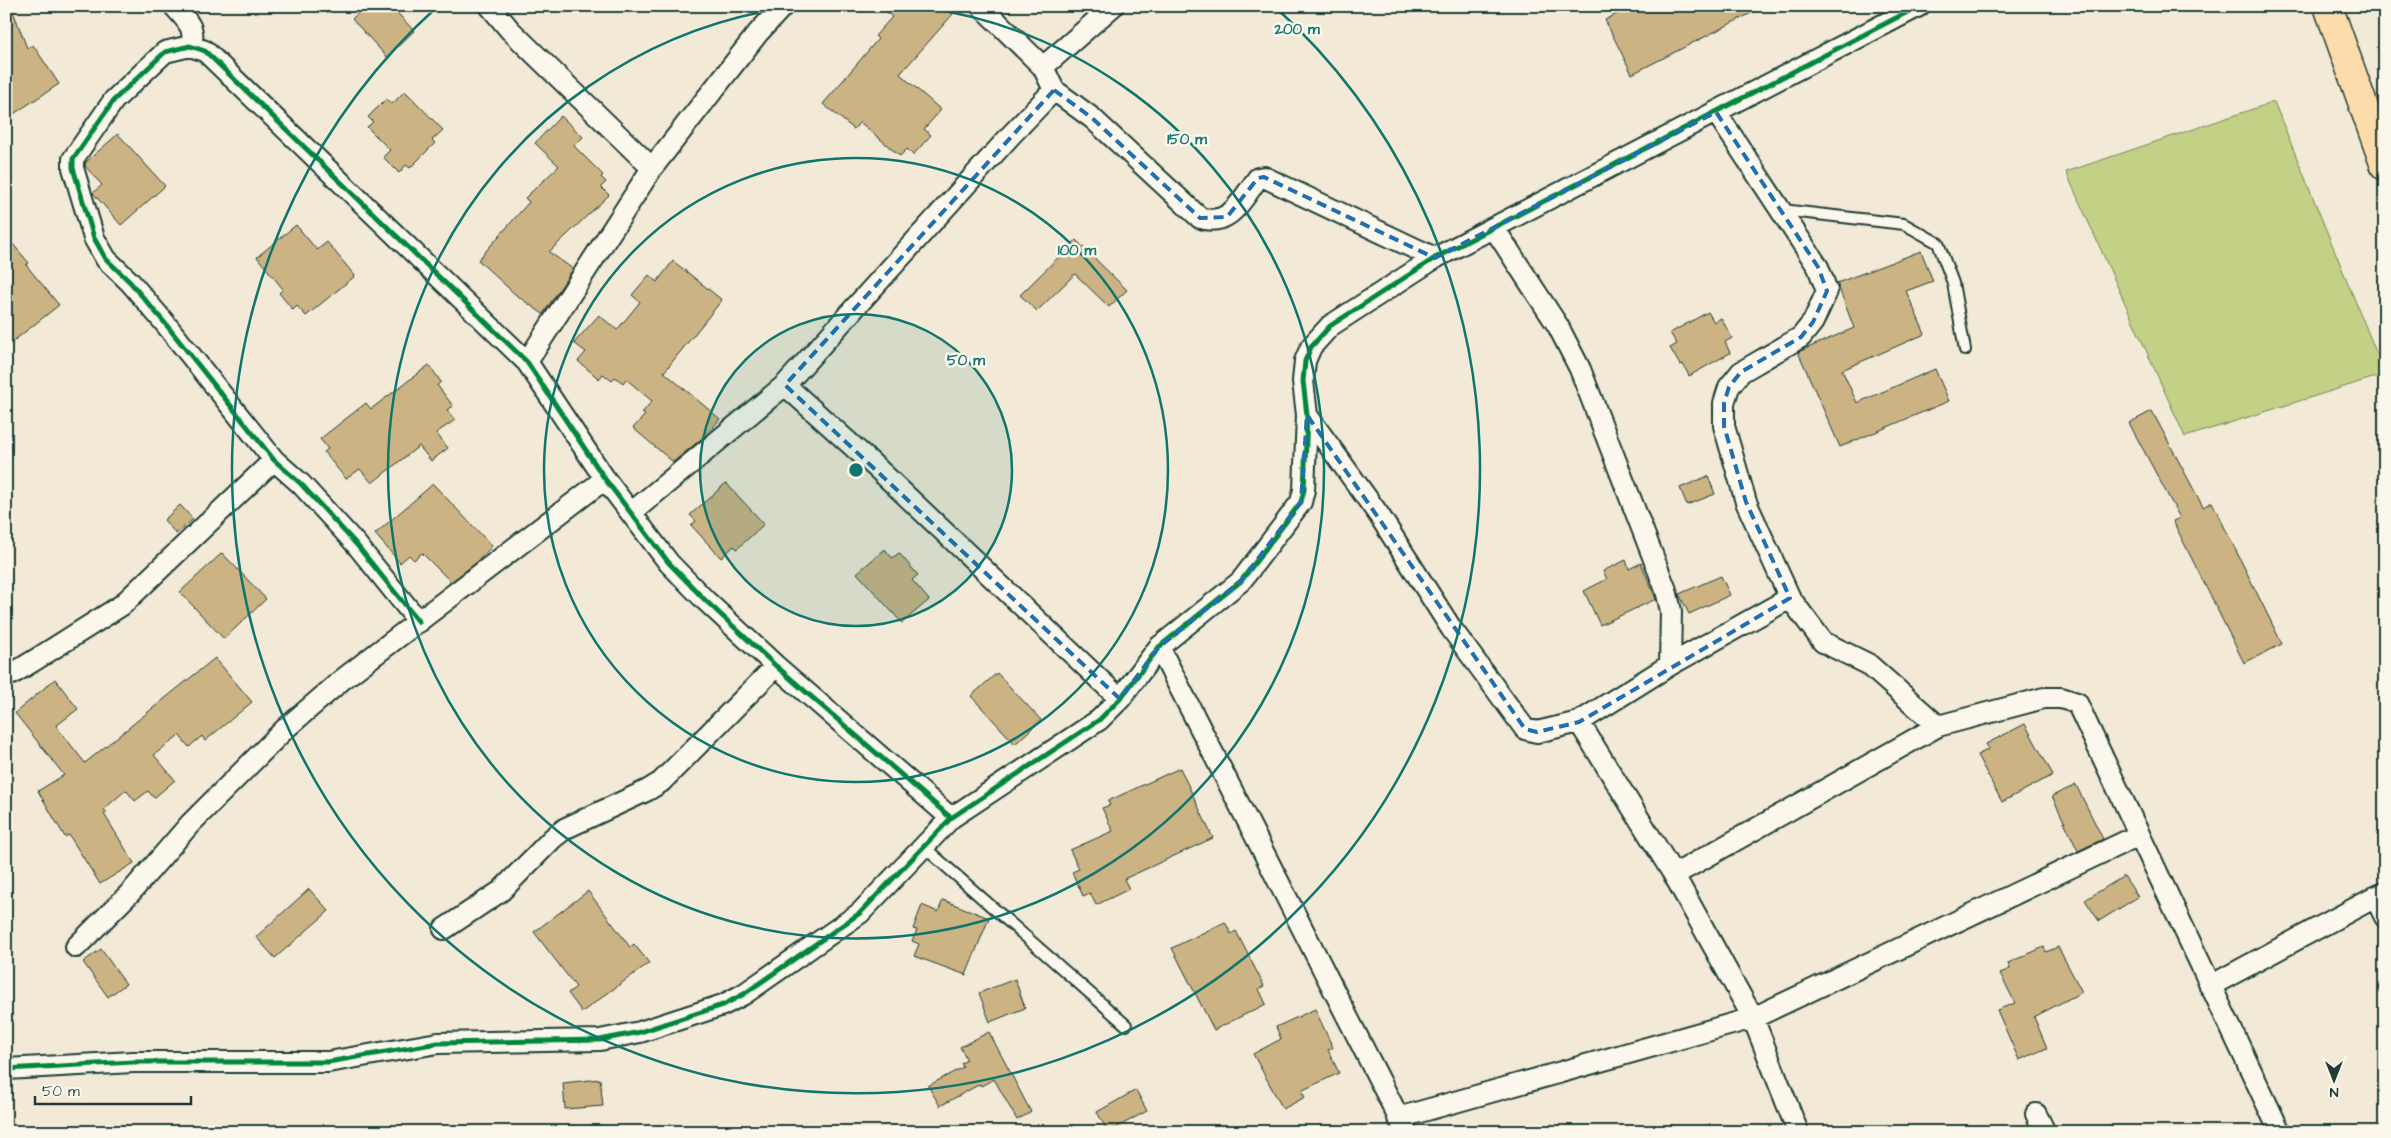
<svg xmlns="http://www.w3.org/2000/svg" width="2391" height="1138" font-family="'Architects Daughter',sans-serif">
<style>
.garden{fill:#c2d185;stroke:#70875c}
.building{fill:#ccb383;stroke:#1f3d34}
.lines{fill:none;stroke-linecap:round;stroke-linejoin:round}
.service-casing{stroke:#1f3d34;stroke-width:14}
.minor-casing{stroke:#1f3d34;stroke-width:24}
.primary-casing{stroke:#1f3d34;stroke-width:31}
.service{stroke:#fbf7ec;stroke-width:10}
.minor{stroke:#fbf7ec;stroke-width:20}
.primary{stroke:#fddcac;stroke-width:28}
.cycleway-casing{stroke:#fbf7ec;stroke-width:8}
.cycleway{stroke:#00873e;stroke-width:5}
.marked{fill:none;stroke:#1f6fb2;stroke-width:4;stroke-dasharray:10 6;stroke-linejoin:round}
.ring{fill:none;stroke:#0f766e;stroke-width:2.5}
.centre{fill:#0f766e;stroke:#fbf7ec;stroke-width:2.5}
.ring-label{font-size:15px;text-anchor:middle;font-weight:bold;fill:#0f766e;stroke:#fbf7ec;stroke-width:5;stroke-linejoin:round;paint-order:stroke}
</style>
<rect width="100%" height="100%" fill="#f2e9d7"/>
<filter id="ink" filterUnits="userSpaceOnUse"><feTurbulence type="fractalNoise" baseFrequency=".02" numOctaves="2"/><feDisplacementMap in="SourceGraphic" scale="10" xChannelSelector="R" yChannelSelector="G"/><feConvolveMatrix kernelMatrix="1 2 1 2 8 2 1 2 1" color-interpolation-filters="sRGB"/></filter>
<g filter="url(#ink)">
<path class="garden" d="M2274,102L2385,374L2185,437L2066,172Z"/>
<path class="building" d="M6,6H11L27,48L33,45L59,84L6,119Z
M365,6H391L414,31L387,57L352,19Z
M880,6H944L953,14L900,74L941,110L924,129L931,135L913,155L907,149L900,156L860,122L854,129L823,104L878,39L875,36L892,17Z
M1632,6H1765L1632,74L1605,20Z
M405,91L443,130L432,140L435,143L410,168L406,165L399,173L383,157L390,150L367,127L373,122L368,117L386,99L392,104Z
M561,116L583,137L574,146L603,175L601,177L606,182L601,187L609,195L549,252L573,269L543,314L516,295L478,260L529,202L525,198L559,166L535,143Z
M118,134L165,186L121,225L93,193L102,185L85,166L86,162Z
M296,225L317,250L327,242L355,276L306,316L297,306L293,310L279,293L283,289L257,257Z
M6,236L29,263L26,265L59,305L6,347Z
M1076,240L1127,290L1109,307L1075,274L1037,311L1020,295Z
M1921,251L1933,281L1906,291L1925,334L1842,370L1857,403L1935,369L1949,401L1840,447L1798,352L1854,328L1837,283Z
M673,261L722,300L664,372L720,419L705,436L673,462L633,428L645,415L642,413L652,401L626,379L623,383L615,377L612,381L603,374L599,379L578,361L586,352L574,343L599,315L617,330L640,302L632,295L649,275L657,282Z
M1708,312L1714,322L1721,318L1732,338L1725,342L1730,353L1689,376L1683,364L1680,365L1670,348L1677,344L1670,333Z
M429,365L441,382L437,385L453,406L447,410L455,420L436,433L448,448L431,461L419,446L372,483L360,469L346,479L324,452L328,449L320,439L366,403L371,409Z
M2152,411L2203,507L2212,502L2282,644L2244,663L2173,521L2180,518L2129,423Z
M1708,476L1715,494L1687,505L1680,488Z
M726,483L764,524L737,549L734,546L721,558L691,525L696,521L690,515Z
M433,484L492,546L476,563L451,582L422,553L414,560L409,555L400,563L375,534Z
M180,505L193,519L176,534L164,520Z
M885,549L892,558L899,553L918,575L912,580L929,600L902,623L857,573Z
M222,553L266,599L224,639L180,592Z
M1626,560L1629,569L1641,563L1656,599L1600,625L1584,591L1607,579L1603,571Z
M1721,576L1730,595L1689,614L1679,594Z
M215,658L252,702L205,741L202,736L189,747L179,735L154,755L175,780L154,798L148,791L135,801L126,790L104,809L107,813L104,814L134,863L100,884L69,835L65,837L38,791L64,775L15,713L55,679L78,709L56,726L85,763Z
M997,673L1041,720L1015,744L971,696Z
M2025,724L2053,775L2002,802L1977,755L1989,749L1986,744Z
M1180,768L1213,838L1124,879L1129,889L1096,905L1090,893L1083,896L1072,872L1079,869L1070,850L1113,831L1102,808L1110,805L1108,801Z
M2076,785L2103,839L2078,851L2052,796Z
M2124,876L2138,897L2099,921L2085,900Z
M309,889L329,911L275,958L256,937Z
M588,891L630,947L634,944L649,963L582,1012L568,993L576,987L534,932Z
M943,900L989,918L966,975L914,956L919,944L912,941L917,930L913,929L922,905L938,912Z
M1225,922L1231,934L1236,931L1264,986L1259,989L1266,1004L1214,1030L1172,948Z
M2044,947L2046,952L2058,947L2082,992L2034,1017L2047,1048L2019,1060L1997,1010L2015,1003L2000,973L2010,969L2008,963Z
M101,949L126,984L108,997L83,962Z
M1015,979L1025,1008L990,1022L979,993Z
M1315,1009L1333,1048L1328,1050L1339,1073L1301,1091L1305,1097L1283,1109L1253,1054L1281,1039L1276,1027Z
M989,1032L1031,1112L1017,1120L994,1079L981,1086L980,1084L940,1106L928,1086L963,1067L961,1063L967,1060L960,1047Z
M600,1079L603,1106L565,1109L563,1083Z
M1136,1090L1147,1111L1108,1132L1097,1112Z"/>
<g class="lines">
<defs>
<path id="service" d="M1782,210L1904,224L1938,243L1953,283L1965,350
M923,846L1126,1025"/>
<path id="minor" d="M174,6C185,19 198,29 190,46
M490,6L510,30L652,168
M981,6L1043,67L1054,90L1011,135L785,385L878,469L1120,699
M1043,67L1113,6
M1054,90L1092,118L1200,218C1231,227 1242,199 1258,178L1264,177L1435,258
M1716,112L1818,267L1827,291L1813,322L1801,337L1741,372L1729,387L1724,403V426L1746,502L1790,598L1823,642L1868,664L1938,726
M1494,228L1558,326L1580,369L1666,590L1671,611L1670,665
M527,362L652,168L758,33L783,6
M1307,415L1379,515L1451,628L1525,729L1537,732L1579,722L1670,665L1790,598
M631,513L785,385
M419,622L356,544L301,484L274,460L164,322L130,282L106,259L94,238L73,168V159L114,100L165,52L190,46L205,51L527,362L605,479L669,563L705,600L776,666L951,818
M1159,647L1406,1132
M6,675L12,674L35,660L122,605L274,460
M1579,722L1674,875L1753,1018L1798,1132
M1674,875L1938,726L2044,698H2061L2077,703L2280,1132
M2375,897L2385,917
M444,929L501,891L553,838L566,828L648,790L661,782L776,666
M76,947L132,891L190,824L285,729L343,679L605,479
M2210,986L2385,892
M6,1069L133,1062H328L438,1043L600,1040L640,1032L723,1005L744,994L860,913L951,818L1099,720L1120,699L1159,647L1241,581L1301,502L1304,490L1307,415L1303,381L1305,361L1311,347L1330,326L1435,258L1919,6
M2036,1114L2045,1132
M1398,1118L1753,1018L2139,835"/>
<path id="primary" d="M2328,6L2385,166"/>
</defs>
<use href="#service" class="service-casing"/>
<use href="#minor" class="minor-casing"/>
<use href="#primary" class="primary-casing"/>
<use href="#service" class="service"/>
<use href="#minor" class="minor"/>
<use href="#primary" class="primary"/>
<defs>
<path id="cycleway" d="M419,622L356,544L301,484L274,460L164,322L130,282L106,259L94,238L73,168V159L114,100L165,52L190,46L205,51L527,362L605,479L669,563L705,600L776,666L951,818
M6,1069L133,1062H328L438,1043L600,1040L640,1032L723,1005L744,994L860,913L951,818L1099,720L1120,699L1159,647L1241,581L1301,502L1304,490L1307,415L1303,381L1305,361L1311,347L1330,326L1435,258L1919,6"/>
</defs>
<use href="#cycleway" class="cycleway-casing"/>
<use href="#cycleway" class="cycleway"/>
</g>
</g>
<path class="marked" d="M1054,90L1092,118L1200,218L1227,217L1258,178L1264,177L1435,258L1716,112L1818,267L1827,291L1813,322L1801,337L1741,372L1729,387L1724,403V426L1746,502L1790,598L1579,722L1537,732L1525,729L1307,415L1301,502L1241,581L1159,647L1120,699L785,385Z"/>
<circle cx="856" cy="470" r="156" fill="#0f766e" fill-opacity=".12"/>
<g class="ring">
<circle cx="856" cy="470" r="156"/>
<circle cx="856" cy="470" r="312"/>
<path d="M921 7A468 468 0 1 1 791 7"/>
<path d="M1274 6A624 624 0 1 1 438 6"/>
</g>
<circle cx="856" cy="470" r="8" class="centre"/>
<g class="ring-label">
<text x="1297" y="34">200 m</text>
<text x="1187" y="144">150 m</text>
<text x="1077" y="255">100 m</text>
<text x="966" y="365">50 m</text>
</g>
<rect width="2391" height="1138" fill="none" stroke="#fbf7ec" stroke-width="25"/>
<rect x="12" y="12" width="2366" height="1113" fill="none" stroke="#1f3d34" stroke-width="2" filter="url(#ink)"/>
<g transform="translate(2334 1080) rotate(180)" stroke="#fbf7ec" stroke-width="4" paint-order="stroke">
<path d="M0-4L9 19L0 12L-9 19Z" fill="#1f3d34"/>
<text y="-8" font-size="14" font-weight="bold" text-anchor="middle" fill="#1f3d34">N</text>
</g>
<path d="M35 1096v8h156v-8" fill="none" stroke="#1f3d34" stroke-width="2.5"/>
<text x="42" y="1096" font-size="15" fill="#1f3d34" stroke="#fbf7ec" stroke-width="4" paint-order="stroke">50 m</text>
</svg>
